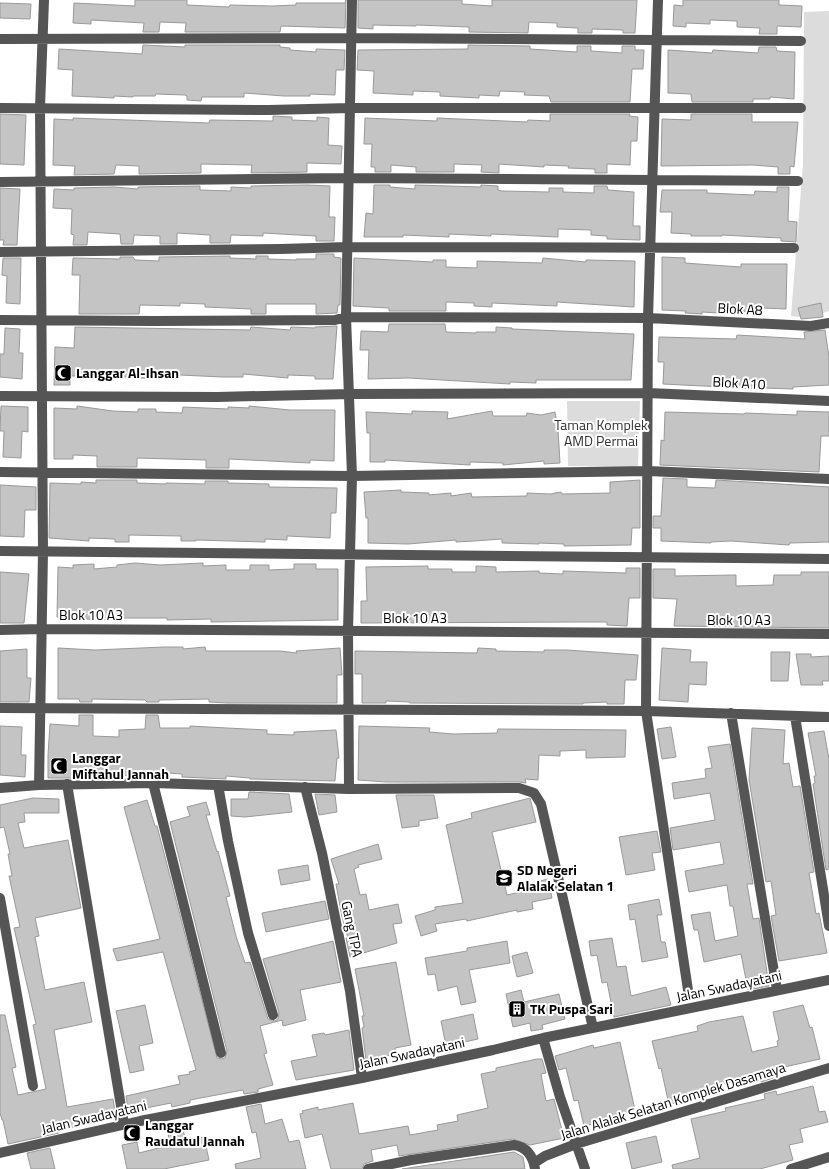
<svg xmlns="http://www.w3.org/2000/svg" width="829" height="1169" font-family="'Titillium Web',sans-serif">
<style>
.green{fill:#dcdcdc}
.building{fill:#c4c4c4;stroke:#999}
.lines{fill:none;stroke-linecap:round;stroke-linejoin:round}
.minor{stroke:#555;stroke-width:10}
.labels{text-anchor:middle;stroke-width:4;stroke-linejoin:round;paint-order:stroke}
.street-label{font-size:14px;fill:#000;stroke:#fff}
.poi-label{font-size:14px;font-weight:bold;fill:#000;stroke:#fff;text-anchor:start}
.park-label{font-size:14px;fill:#333;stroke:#fff}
</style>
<rect width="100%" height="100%" fill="#fff"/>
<path class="green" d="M829,11V311L810,318L791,316L803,164L804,12Z
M567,401H640L638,467L568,466Z"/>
<path class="building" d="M135,0H187V5L229,7L230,5L272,6L296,5V3H345L346,0L345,28L281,26L280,32H185L186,23L160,22L159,32H143L144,23L91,20V24L73,23L74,3L135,6Z
M358,0H462V4L492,6V0H637L635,33H623V30L592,29V33H578V28L557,27V23L529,22L528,33L469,32V27L416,25V26L373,25V29L358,28Z
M683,0H779V5L802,6L801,27L777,26V34H759L760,28L737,27V21L710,20V24L686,23V27L673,26L674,5L683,6Z
M0,3L31,4L30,19L0,18Z
M143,45L185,47V45H280V47L290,48V50L316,52V49L345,50L344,70H336L335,95L310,94V96H284L244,93V97H202L201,101L187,100V96L185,95L156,94L155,96H133V97L114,96V98L72,96L73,70L58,69L59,49L142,54Z
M468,45L528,46H530V49L577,52V46H591V51L622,53V46H635V50H644L643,69H632L630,102H551L549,96L524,95L525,92L500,91L499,96L479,95V98L440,96V92L413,91V95L373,93L374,71L357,70L358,50L468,49Z
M759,47H776L777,51L795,52L794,99L770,97V99H753V102H692L691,94L668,93V50L712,53L713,50L758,53Z
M0,114L26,115L24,165L0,164Z
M550,114H630L629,116L638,117L637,141H631L630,165L607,164V173H595V169L568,168L569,166L544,165V167L499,164V173L481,172L482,165L454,164V172H416V167L391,165V172H375V167H371L372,144H364L365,118L437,121V118L527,122L528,120L550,121Z
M691,114H752V122H798L794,167L790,166V174H778V167L753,165L661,166L662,119L691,120Z
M273,116L292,117V120L317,121V117L329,118L328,145L342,146L341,164L307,163V172L251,173L252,165L201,164V173L139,174V166L116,165L114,174L74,175L75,166L53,165L54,119L73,120V118L209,123L210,120L273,121Z
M307,185L330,186L329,217H335L334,241H316V236L263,233V236L231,235L230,243H210V235L177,233V244H160V236L134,235L133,244H121L120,234L88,232L87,245H73L74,235L71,234L72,209L53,208L54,189L74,190V188L114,187L138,189V187L200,186V190L231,191V187L251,188V186Z
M374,185H390V187L415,189V185L481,187V185L498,186V190L502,191L549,192V188H563V192L594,193V186H607L608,190L634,192L633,226H640V240L607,239V236L591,235V230L558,229V237L491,234V236L449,234V237L403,235V237H364L366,213L373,214Z
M777,187H789L788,221L797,222L796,242L781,241V238L760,237L722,235V236H691V234L671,233L672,212H660L662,190H707V193L754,195L755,191L777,192Z
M0,188L20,189L17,245H3L4,240H0Z
M316,254H334V257L341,258L340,305H338L337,313L316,314V304H266V314H251V309L205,307V304L180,303V306L140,305L139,314H79L80,275H72L73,258L120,259V257H133L135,260L159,261V257L230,256V258L256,259V256H268V259L296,260V259H316Z
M662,257L685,258V263L712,265L741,267V264H787L786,309L762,308V312L736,311V314L702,312V314L685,313L686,311L662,310Z
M3,258H21L20,304L6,303L7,276L2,275Z
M354,258L433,262V260H446V267L477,268V261L542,263L543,258L586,262V260L635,261L634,307L557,302V306L492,303V307L474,306V303L446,302V311H389V308L353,306Z
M821,303L823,317L801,319L798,308Z
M389,324H445L446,332L476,333V332H496V327L512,328V329L634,334L631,380H536V383L510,382V384L408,378L368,379L369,350H360L361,331L388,332Z
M337,326L333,379H315V376L288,375V378L243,374V377H222L159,374L158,379L110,376H70V385H54L55,347L74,348L75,327L250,330L251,327L290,330L291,327L315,328V327Z
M5,328L20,329L19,353H23L22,379L0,377V354H4Z
M825,330L829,357V385L793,387V389L763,388V389L663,384L664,362H658L659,337L736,339L737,335L805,339L804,332Z
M1,406L28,407V432L22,431L21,458L3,457L4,431H0Z
M77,406L113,411L138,412V409H156V412L182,413L183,407L228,409V407L249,408V406L290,410H335L334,461L310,460V463L229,459V468H206V460L137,458V467H97V456L73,455V459H54V408L77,409Z
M412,411L448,412L447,419L492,411L493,416H526L527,413L541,415L555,412L558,429L560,463L544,464V461L503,465V463L470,462V465L385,460V462H370V433H367L366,412L412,414Z
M797,411L829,412V436H821L819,472L660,465L661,440L664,441L665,412L744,414L745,413L797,415Z
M663,478L687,479V487L715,488L716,480L829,487V542L790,543L789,545L731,541L711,542V543L661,541V528H653V516H661Z
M96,480H137V483L166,484V483L205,484V481H228V483L269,484V487L337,488L336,513H331L330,538L287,536V540L265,539V542L196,540V541H181V536L129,535V542H115V539L89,538V541L49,538L50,483L81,484V482L96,483Z
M640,480V528H632L631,545L564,546V544L539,543V544L502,543V539L474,541L456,542V540L408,544L368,543V518H366L364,492L401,490V492L429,493V495L451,493V496L471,493L472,497L527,496V493L550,494L561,492L562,494L610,493V482Z
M0,485L36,487V510H25L24,537L0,536Z
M135,563L160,565L203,563V566L226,565V570H250V565H269V570L294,569V564H316V569H338V620L211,622V619L167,620V618H116V619L101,620L57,617L58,567L73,568V565L94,564V569L117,567V565Z
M428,566V569H452V572H476V566L496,567V572L539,571V573L563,574V571L626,573V568H640V598H629L627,626L607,625V622H578L361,623V601H367L366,567Z
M653,569H675V576L736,575V586L773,585L774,575H801V572H829V628L674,626L677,599L653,598Z
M0,572L29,574L24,623H0Z
M164,647H183V649L205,647L206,651H280L297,653L296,651L340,648L342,675H337V703H227L209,702V699L159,700V702H147L145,700L92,699V702H80L79,699H58V648L95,650Z
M478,648L496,649V651L544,652V650H567L638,655L636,680H625L624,704H607V702L583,703V704L410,703V702L386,701V703H362V674H355V651L477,653Z
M662,648L691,650L690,662H707L706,685L689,684L688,702L659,700Z
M27,649V678H31L29,702H0V651Z
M771,652H790L788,681H771Z
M796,654H811V657L829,656V681H822L823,685H801Z
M79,715H93V736L119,737V730L145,729L146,715H158L160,728H190V726L227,728L267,730V734L294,735V732L336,730L339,758H337L335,781L250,779V778L226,776V779L182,777V774L154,772L153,776L94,775L93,778H48V755L50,724L79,726Z
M0,726L22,727L21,755H26L25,777L0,775Z
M359,726L430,728L429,732L454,734L497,733L498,729L626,730L625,757L586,758V750L560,751V756L539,755L538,780L525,779L526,783L519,782H386L358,780Z
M671,727L676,757L662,759L657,729Z
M752,728L785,730L783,764L789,763L793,787L800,786L814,872L809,873L816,914L819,913L827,953L779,961L771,916L776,915L771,881L766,882L749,780Z
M824,731L829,759V869L826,870L813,784L815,783L814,776H816L808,733Z
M730,744L753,884H747L753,919L759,918L769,986L748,990L741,954L704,962L698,930H694L691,915L710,912L715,941L738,936L733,906H730L727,885L689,892L685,871L724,864L720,842L673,850L670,828L715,820L710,793L674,799L672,783L706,778L705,769L712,768L708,747Z
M249,792L289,794L292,812L245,817L231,816V799H248Z
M315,794L335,795L337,812L319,815Z
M396,795H434L438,818L419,821V826L402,828Z
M33,798L59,799V813H24L25,822L18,823L24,848L68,840L81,908L35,918L39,936L35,937L45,990L84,982L92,1022L54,1030L67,1107L113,1099L116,1117L73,1127L58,1131L59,1133L8,1144L3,1120H2L0,1113V1015H5L16,1067L12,1068L18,1095L46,1089L33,1025L36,1024L14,928L20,927L9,876H12L8,854H10L4,827L0,828V805Z
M530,798L536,822L492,832L507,895L538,888L536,882L548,879L552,898L532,902L533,909L517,912V910L467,921L466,919L435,924L437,931L421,936L415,916L435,910V907L463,903L446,825L472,818L471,813Z
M147,800L155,826H157L217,1058L222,1059L225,1058L227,1051L170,822L190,816L187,807L206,802L210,815H206L217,852L218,851L230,896L226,897L236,936L245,963L250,962L268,1019L275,1021L278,1019L279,1013L263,959L333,941L341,982L300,990L306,1020L283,1026L282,1020L260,1026L267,1053L264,1054L273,1085L258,1089V1092L244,1094L243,1090L190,1100V1103L172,1107L171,1103L146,1108L147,1111L129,1114L126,1096L180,1084L178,1076L190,1074L189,1072L196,1070L163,952L117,961L113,949L160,939L124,807Z
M657,831L661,852L652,853L655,870L626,875L619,837Z
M378,844L382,859L358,865L359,867L354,869L360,895L366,894L369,910L398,904L402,923L393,924L397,943L350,957L346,938H348L342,917L336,884H339L331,859Z
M308,865L310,880L281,885L278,870Z
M659,899L662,915H657L661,942H665L668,957L642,962L635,919L630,920L628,905Z
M325,901L329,919L266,932L262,913Z
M612,938L617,967L626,966L631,996L666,987L671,1005L614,1017L607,982L602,983L597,955L591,956L589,941Z
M507,941L510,963L469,970L476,1002L461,1005L457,986L438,991L435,974L428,975L425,958L467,951V948Z
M527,952L533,973L517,977L512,956Z
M396,962L411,1045L395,1048L396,1054L366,1060L362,1028L364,1027L362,1016H364L355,969Z
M521,990L524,1002L559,994L565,1019L542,1025L543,1029L531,1031L530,1023L513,1027L506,994Z
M145,1005L153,1043L139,1046L144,1070L130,1073L116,1011Z
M803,1005L810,1028L812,1027L820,1059L771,1070L773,1078L761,1082L760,1077L757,1078V1076L706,1088L708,1092L681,1098V1101L669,1105L661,1068L659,1069L652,1041L698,1031L697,1026L709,1022L743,1016L752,1052L778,1046L777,1041L779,1040L773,1012Z
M473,1014L478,1039L446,1046L441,1021Z
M349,1030L354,1070L296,1080L291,1061L317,1056L312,1035L324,1033L325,1035Z
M620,1042L635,1110L607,1117V1121L584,1126L578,1100L574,1101L566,1068L559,1070L555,1056L593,1045L594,1048Z
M537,1059H542L546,1073L541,1074L546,1101L554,1099L564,1138L530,1145L513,1139L399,1156L397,1145L371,1150L373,1161L364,1164L362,1169H331L322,1134L305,1138L300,1114L303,1113L302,1111L318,1107V1110L353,1103L359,1134L408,1126L410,1135L438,1130L437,1125L458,1121L457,1115L488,1108L481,1074L496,1071V1068Z
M813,1086L819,1112L825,1111L828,1122L800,1129L803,1142L789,1145L793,1160L760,1169H673L672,1165L700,1158L691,1119L726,1111L725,1108L765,1099L764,1094L776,1091L777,1095Z
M261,1104L265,1124L282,1119L289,1142L299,1140L306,1169H236L235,1164L261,1158L256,1132L252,1133L246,1107Z
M183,1130L186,1141L204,1137L209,1160L164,1169H127L122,1145L137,1142L139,1153L170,1145L168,1133Z
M656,1136L662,1162L632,1169L626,1143Z
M50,1148L55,1169H31L27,1153Z
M514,1152L523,1157L525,1169H402Z"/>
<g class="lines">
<path class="minor" d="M658,0L648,318L646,711L688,990
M0,39L352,38L801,41
M0,108L269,110L350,108H801
M0,182L348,178L798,181
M0,252L281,249L347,247L794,248
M0,320L153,321L335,320L346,317L648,318L811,326L829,323
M0,396L217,397L350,394L648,393L829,401
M0,472L352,476L648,471L829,479
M0,551L829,559
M0,630L42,629L829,634
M0,708L646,711L829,717
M731,713L777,990
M795,716L829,926
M153,783L221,1053
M67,784L124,1124
M39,785L43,551L40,107L44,0
M218,785L228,841L248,933L273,1015
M305,787L322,853L350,991L362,1078
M0,788L39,785L153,783L349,789L519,788L534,793L541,804L593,1028
M349,789L348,631L352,476L346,317L352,0
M0,898L33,1086
M543,1038L560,1097L585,1169
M0,1153L140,1121L362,1078L493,1050L543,1038L829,980
M534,1163L545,1156L576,1144L829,1068
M368,1169L411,1160L514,1145C527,1147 533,1156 535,1169
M791,1169L829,1157"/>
</g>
<defs>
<symbol id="mosque-square" viewBox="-11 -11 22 22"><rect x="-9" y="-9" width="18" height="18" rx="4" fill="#000" stroke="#fff"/><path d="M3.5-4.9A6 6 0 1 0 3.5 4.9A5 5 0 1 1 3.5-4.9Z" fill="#fff"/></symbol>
<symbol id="school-square" viewBox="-11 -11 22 22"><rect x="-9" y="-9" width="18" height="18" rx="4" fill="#000" stroke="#fff"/><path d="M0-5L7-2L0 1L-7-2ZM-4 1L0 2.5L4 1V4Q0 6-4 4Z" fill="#fff"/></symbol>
<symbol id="building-square" viewBox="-11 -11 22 22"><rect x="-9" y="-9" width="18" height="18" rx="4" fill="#000" stroke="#fff"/><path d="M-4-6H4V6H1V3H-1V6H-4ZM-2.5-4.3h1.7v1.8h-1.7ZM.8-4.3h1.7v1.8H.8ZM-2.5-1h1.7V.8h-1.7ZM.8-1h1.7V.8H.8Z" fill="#fff"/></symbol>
</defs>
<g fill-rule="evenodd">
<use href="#mosque-square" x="53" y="363" width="20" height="20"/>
<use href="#mosque-square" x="49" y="756" width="20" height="20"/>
<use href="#school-square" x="494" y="868" width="20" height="20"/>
<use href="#building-square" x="507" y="999" width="20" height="20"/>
<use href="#mosque-square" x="122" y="1123" width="20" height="20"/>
</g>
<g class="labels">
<g class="street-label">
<text transform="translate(740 309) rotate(3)" y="5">Blok A8</text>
<text transform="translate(739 383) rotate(3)" y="5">Blok A10</text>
<text x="91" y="620">Blok 10 A3</text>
<text x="415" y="623">Blok 10 A3</text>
<text x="739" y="625">Blok 10 A3</text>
<text transform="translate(352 929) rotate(78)" y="5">Gang TPA</text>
<text transform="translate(729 986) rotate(-12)" y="5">Jalan Swadayatani</text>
<text transform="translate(412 1053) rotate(-12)" y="5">Jalan Swadayatani</text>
<text transform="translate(673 1101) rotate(-17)" y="5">Jalan Alalak Selatan Komplek Dasamaya</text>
<text transform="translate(94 1117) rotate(-13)" y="5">Jalan Swadayatani</text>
</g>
<g class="poi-label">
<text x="76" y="378">Langgar Al-Ihsan</text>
<text x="72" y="763">Langgar<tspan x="72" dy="16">Miftahul Jannah</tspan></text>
<text x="517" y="875">SD Negeri<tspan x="517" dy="16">Alalak Selatan 1</tspan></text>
<text x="530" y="1014">TK Puspa Sari</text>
<text x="145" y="1130">Langgar<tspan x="145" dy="16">Raudatul Jannah</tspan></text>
</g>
<g class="park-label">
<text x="601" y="430">Taman Komplek<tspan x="601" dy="16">AMD Permai</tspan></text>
</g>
</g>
</svg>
